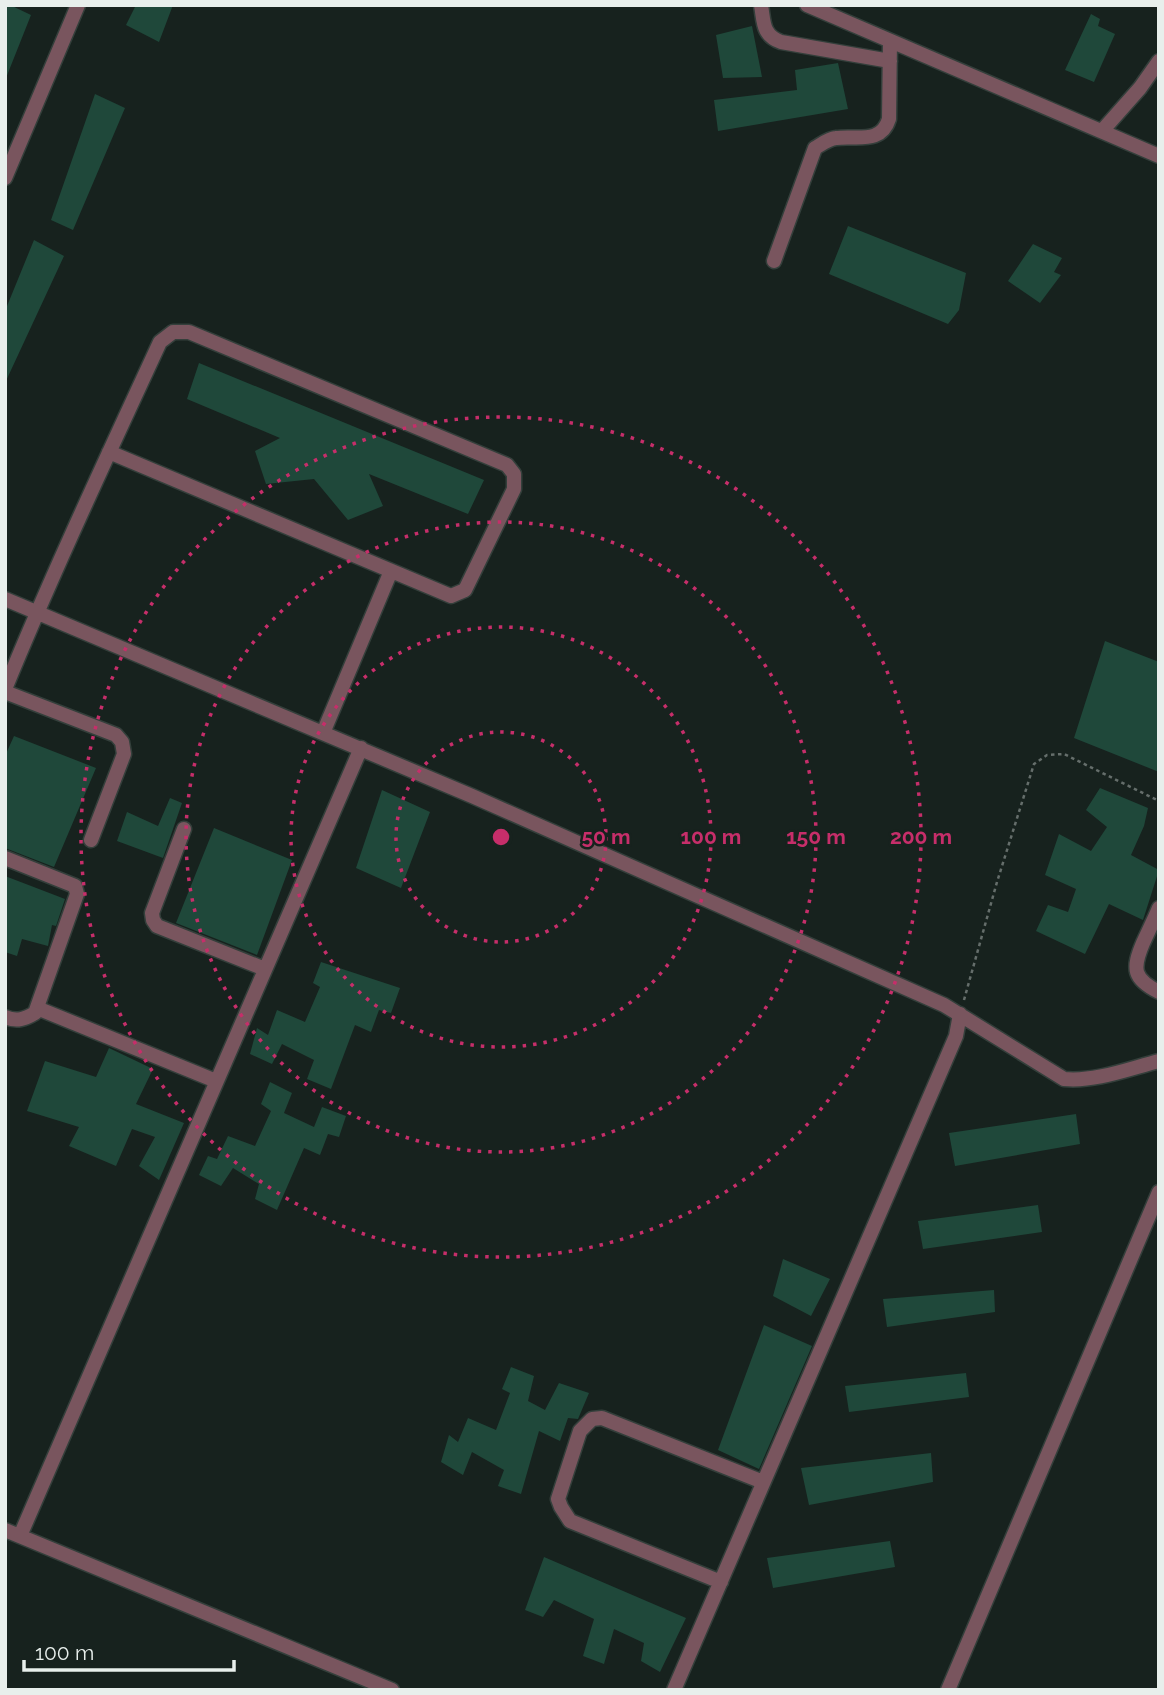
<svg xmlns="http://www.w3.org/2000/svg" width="1164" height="1695" font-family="Raleway,sans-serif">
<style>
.building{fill:#1f483a}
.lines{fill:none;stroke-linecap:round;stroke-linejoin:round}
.minor-casing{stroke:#343f3b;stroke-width:17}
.path{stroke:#656e6b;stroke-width:2.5;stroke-dasharray:3.5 3.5;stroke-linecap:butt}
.minor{stroke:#79555e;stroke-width:14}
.ring{fill:none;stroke:#c62e6a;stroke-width:3.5;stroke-dasharray:3.5 7}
.centre{fill:#c62e6a;stroke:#17221e;stroke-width:3.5}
.ring-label{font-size:21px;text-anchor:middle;font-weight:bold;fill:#c62e6a;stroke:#17221e;stroke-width:5;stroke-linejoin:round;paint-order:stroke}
</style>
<rect width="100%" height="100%" fill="#17221e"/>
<path class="building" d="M5,5H10L31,15L6,78Z
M136,5H173L159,42L126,25Z
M1091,14L1100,19L1098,26L1115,34L1094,82L1065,70Z
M752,26L762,77L723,78L716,35Z
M838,63L848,109L718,131L714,100L797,90L795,70Z
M95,94L125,108L73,230L51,220Z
M848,226L966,273L959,310L948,324L829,274Z
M34,240L64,256L5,383V311Z
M1033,244L1062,258L1054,272L1061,275L1040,303L1008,281Z
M199,363L484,480L468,514L369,474L383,506L348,520L314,479L266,484L255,451L280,438L187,399Z
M1105,641L1159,662V772L1074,738Z
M14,736L96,768L54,867L5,848V756Z
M1100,788L1148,808L1144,826L1131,855L1159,870L1143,920L1109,904L1085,954L1036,931L1048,905L1068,912L1076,889L1045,875L1059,834L1091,851L1107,827L1086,810Z
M382,790L430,812L401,888L356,868Z
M170,798L182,803L163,858L117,841L127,812L158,826Z
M214,828L292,860L257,955L176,923Z
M5,876L65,899L56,926L52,925L48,946L22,939L17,956L5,952Z
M321,962L400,988L391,1013L379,1010L371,1032L355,1025L331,1089L307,1079L314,1060L282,1044L272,1064L250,1054L257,1028L268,1035L277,1010L305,1022L320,987L313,983Z
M109,1048L153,1069L136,1104L184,1123L159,1180L139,1166L155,1137L132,1129L116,1166L69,1146L79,1127L27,1111L45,1061L96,1077Z
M270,1082L292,1093L284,1113L314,1127L322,1107L346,1116L339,1137L328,1134L320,1155L304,1148L277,1210L255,1199L259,1184L233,1168L221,1186L199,1175L208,1156L217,1159L228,1136L255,1146L271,1111L261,1104Z
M1076,1114L1080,1144L955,1166L949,1133Z
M1038,1205L1042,1232L923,1249L918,1221Z
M783,1259L830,1279L811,1316L773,1296Z
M994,1290L995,1312L887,1327L883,1299Z
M764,1325L812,1346L759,1469L718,1450Z
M511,1367L534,1376L528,1401L545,1410L559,1383L589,1393L578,1419L568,1418L560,1441L539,1431L521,1494L498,1486L504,1470L472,1452L463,1475L441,1462L449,1435L458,1442L468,1418L496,1430L510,1393L502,1389Z
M966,1373L969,1397L849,1412L845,1386Z
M931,1453L933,1482L809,1505L801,1468Z
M890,1541L895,1567L773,1588L767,1558Z
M544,1557L686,1618L660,1672L641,1661L644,1643L614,1629L604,1664L583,1656L594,1619L554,1600L543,1617L525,1610Z"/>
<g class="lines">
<defs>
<path id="minor" d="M761,5C764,22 762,35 781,42L890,61
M807,5L1159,156
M1102,131L1140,88L1159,61
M5,178L78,5
M774,261L815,148C822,144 828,139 836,138C856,135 881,145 889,119L890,41
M5,599L472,796L944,1005L1064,1079C1095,1082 1128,1069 1159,1061
M5,689C53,572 107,457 160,342L173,332H189L507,465L514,474V489L465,590L451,596L109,452
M5,692L116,735L122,742L124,754L91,840
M323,733L391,571
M184,829L152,913L153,920L157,926L265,969
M5,858L75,886L77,894L35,1013C25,1019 17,1022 5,1017
M1159,908C1154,920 1148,932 1143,943C1132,969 1133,979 1159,992
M37,1008L216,1081
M5,1530L392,1690
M20,1536L361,748
M721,1582L570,1521L561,1507L558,1499L580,1431L592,1419L602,1418L763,1482
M674,1690L956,1036L960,1014
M948,1690L1159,1192"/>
</defs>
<use href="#minor" class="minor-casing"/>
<path class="path" d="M964,1000L997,882L1034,764L1047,755L1064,754L1159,801"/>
<use href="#minor" class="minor"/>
</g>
<g class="ring">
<circle cx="501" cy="837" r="105"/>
<circle cx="501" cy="837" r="210"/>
<circle cx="501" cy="837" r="315"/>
<circle cx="501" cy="837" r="420"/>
</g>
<circle cx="501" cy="837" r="10" class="centre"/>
<g class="ring-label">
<text x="606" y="844">50 m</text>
<text x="711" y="844">100 m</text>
<text x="816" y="844">150 m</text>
<text x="921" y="844">200 m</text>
</g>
<rect width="1164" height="1695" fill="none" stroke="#e8efec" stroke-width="14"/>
<path d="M24 1660v10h210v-10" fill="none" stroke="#e8efec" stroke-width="3.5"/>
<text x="35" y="1660" font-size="21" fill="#e8efec" stroke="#17221e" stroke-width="5" paint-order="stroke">100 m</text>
</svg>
